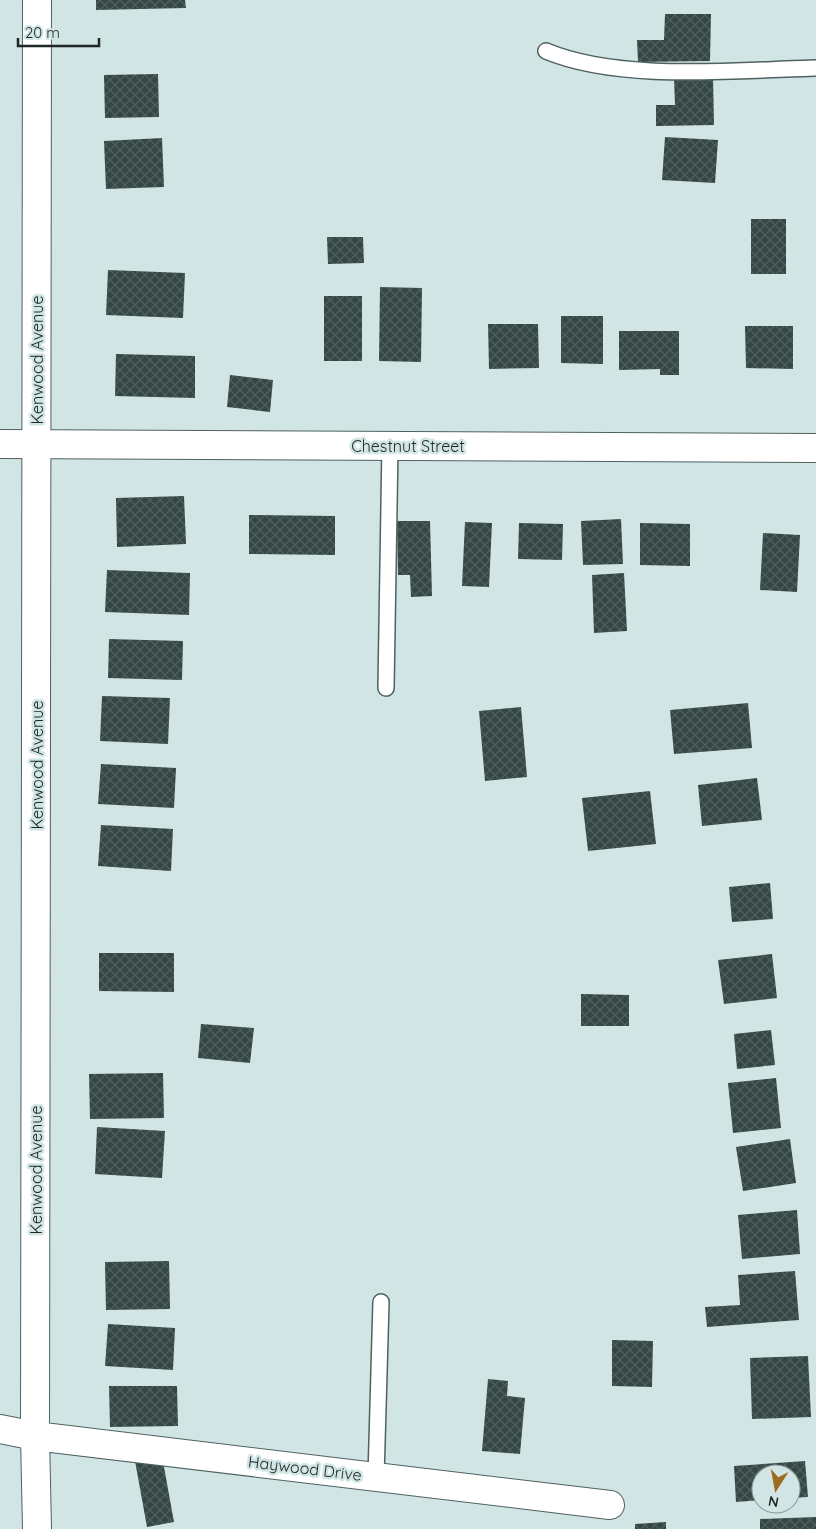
<svg xmlns="http://www.w3.org/2000/svg" width="816" height="1529" font-family="Quicksand,sans-serif">
<style>
.building{fill:url(#building-cross-hatch)}
.lines{fill:none;stroke-linecap:round;stroke-linejoin:round}
.service-casing{stroke:#4f6161;stroke-width:18}
.minor-casing{stroke:#4f6161;stroke-width:30}
.tertiary-casing{stroke:#4f6161;stroke-width:30}
.service{stroke:#fff;stroke-width:15}
.minor{stroke:#fff;stroke-width:28}
.tertiary{stroke:#fff;stroke-width:28}
.labels{text-anchor:middle;stroke-width:5;stroke-linejoin:round;paint-order:stroke}
.street-label{font-size:16px;fill:#1e2626;stroke:#d1e5e5}
</style>
<defs>
<pattern id="building-cross-hatch" width="8" height="8" patternUnits="userSpaceOnUse" patternTransform="scale(1.25)"><rect width="8" height="8" fill="#354646"/><path d="M0 0l8 8M0 8l8-8" fill="none" stroke="#505e5e"/></pattern>
</defs>
<rect width="100%" height="100%" fill="#d1e5e5"/>
<path class="building" d="M96,0H185L186,8L96,10Z
M665,14H711L710,61L638,62L637,40H664Z
M158,74L159,117L105,118L104,75Z
M713,77L714,125L656,126V105H675L674,78Z
M665,137L718,140L715,183L662,180Z
M162,138L164,187L106,189L104,141Z
M751,219H786V274H751Z
M327,237H363L364,263L328,264Z
M108,270L185,273L183,318L106,315Z
M380,287L422,288L421,362L379,361Z
M324,296H362V361H324Z
M561,316H603V364L561,363Z
M488,324H538L539,368L489,369Z
M745,326H793V369L746,368Z
M619,331H679V375H660V369L619,370Z
M116,354L195,356V398L115,396Z
M230,375L273,380L270,412L227,407Z
M184,496L186,544L117,547L116,498Z
M249,515L335,516V555L249,554Z
M621,519L623,564L583,565L581,521Z
M397,521H430L432,596L411,597L410,575H398Z
M465,522L492,523L489,587L462,586Z
M519,523L563,524L562,560L518,559Z
M640,523L690,524V566L640,565Z
M763,533L800,535L797,592L760,590Z
M107,570L190,573L189,615L105,612Z
M624,573L627,631L594,633L592,575Z
M109,639L183,641L182,680L108,678Z
M102,696L170,698L168,744L100,741Z
M748,703L752,748L674,754L670,710Z
M521,707L527,777L485,781L479,711Z
M101,764L176,768L174,808L98,804Z
M757,778L762,820L702,826L698,785Z
M650,791L656,844L588,851L582,798Z
M101,825L173,829L171,871L98,866Z
M770,883L773,919L732,922L729,887Z
M99,953H174V992L99,991Z
M772,954L777,998L724,1004L718,960Z
M581,994L629,995V1026H581Z
M201,1024L254,1028L250,1063L198,1058Z
M771,1030L775,1065L737,1069L734,1034Z
M163,1073L164,1118L90,1119L89,1074Z
M776,1078L781,1128L733,1133L728,1083Z
M97,1127L165,1131L162,1178L95,1174Z
M790,1139L796,1183L743,1191L736,1147Z
M797,1210L800,1254L742,1259L738,1215Z
M169,1261L170,1309L106,1310L105,1262Z
M795,1271L799,1320L707,1327L705,1307L740,1305L738,1275Z
M108,1324L175,1328L173,1370L105,1366Z
M612,1340L653,1341L652,1387L612,1386Z
M808,1356L811,1417L752,1419L750,1358Z
M488,1379L508,1381L507,1396L525,1398L520,1454L482,1451Z
M109,1386H177L178,1426L110,1427Z
M162,1456L174,1522L147,1527L135,1461Z
M805,1461L808,1497L791,1498V1474H761V1500L736,1502L734,1466Z
M816,1517V1529H760V1519Z
M666,1522V1529H635V1524Z"/>
<g class="lines">
<defs>
<path id="service" d="M546,51C620,82 736,70 816,68
M386,688L390,445
M376,1477L381,1302"/>
<path id="minor" d="M37,0L35,1436L37,1529
M0,1429L35,1436L610,1505"/>
<path id="tertiary" d="M0,444L816,448"/>
</defs>
<use href="#service" class="service-casing"/>
<use href="#minor" class="minor-casing"/>
<use href="#tertiary" class="tertiary-casing"/>
<use href="#service" class="service"/>
<use href="#minor" class="minor"/>
<use href="#tertiary" class="tertiary"/>
</g>
<g class="labels">
<g class="street-label">
<text transform="translate(37 360) rotate(-90)" y="6">Kenwood Avenue</text>
<text x="408" y="452">Chestnut Street</text>
<text transform="translate(37 765) rotate(-90)" y="6">Kenwood Avenue</text>
<text transform="translate(36 1170) rotate(-90)" y="6">Kenwood Avenue</text>
<text transform="translate(305 1468) rotate(7)" y="6">Haywood Drive</text>
</g>
</g>
<g transform="translate(776 1489) rotate(191)"><circle r="24" fill="#d1e5e5" stroke="#899999"/>
<path d="M0-4L9 19L0 12L-9 19Z" fill="#9e6c21"/>
<text y="-8" font-size="14" font-weight="bold" text-anchor="middle" fill="#1e2626">N</text>
</g>
<path d="M18 38v8h81v-8" fill="none" stroke="#1e2626" stroke-width="2.5"/>
<text x="25" y="38" font-size="15" fill="#1e2626" stroke="#d1e5e5" stroke-width="4" paint-order="stroke">20 m</text>
</svg>
